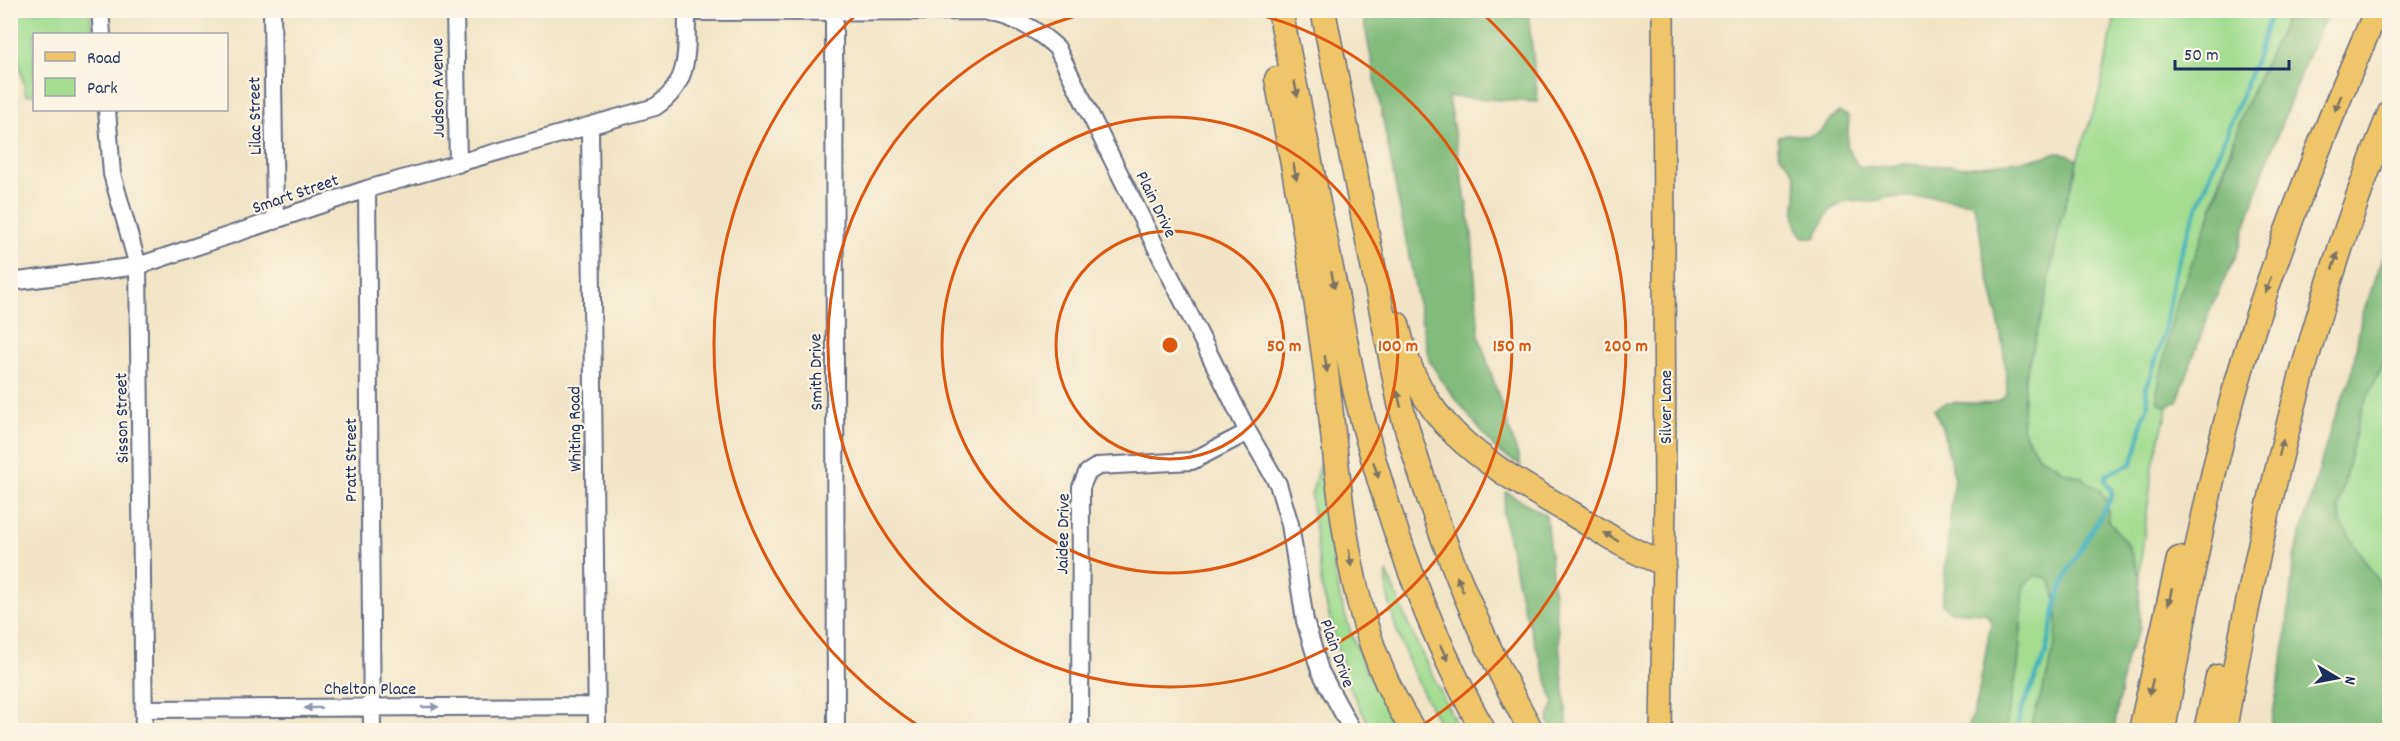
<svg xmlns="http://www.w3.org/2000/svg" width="2400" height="741" font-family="Dekko,sans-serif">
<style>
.green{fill:#a2dd90;stroke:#5e8677;stroke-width:1.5}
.forest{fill:#81bc7a;stroke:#4e766c;stroke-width:1.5}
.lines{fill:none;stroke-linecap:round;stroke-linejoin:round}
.stream{stroke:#41b1bc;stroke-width:4.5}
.minor-casing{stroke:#666e82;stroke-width:20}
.major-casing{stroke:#666e82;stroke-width:24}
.highway-casing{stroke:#666e82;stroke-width:27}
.minor{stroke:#fff;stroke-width:16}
.major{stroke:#f0c469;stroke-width:21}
.highway{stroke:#f0c469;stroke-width:24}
.oneway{fill:#7b7263}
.oneway2{fill:#8d97ae}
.ring{fill:none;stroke:#de5710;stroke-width:3}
.labels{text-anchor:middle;stroke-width:4.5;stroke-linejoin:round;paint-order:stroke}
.street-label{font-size:18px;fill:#1b2f5e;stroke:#fcf5e5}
.centre{fill:#de5710;stroke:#fcf5e5;stroke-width:3}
.ring-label{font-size:18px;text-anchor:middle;font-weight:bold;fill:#de5710;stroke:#fcf5e5;stroke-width:4.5;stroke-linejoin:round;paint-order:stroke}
</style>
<rect width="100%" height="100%" fill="#fcf5e5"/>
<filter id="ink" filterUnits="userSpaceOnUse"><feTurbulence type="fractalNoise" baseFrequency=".0167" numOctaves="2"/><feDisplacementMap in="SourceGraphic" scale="12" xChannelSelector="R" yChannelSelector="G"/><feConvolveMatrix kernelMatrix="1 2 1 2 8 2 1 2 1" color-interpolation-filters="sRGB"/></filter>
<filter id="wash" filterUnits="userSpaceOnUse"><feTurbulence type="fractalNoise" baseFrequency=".008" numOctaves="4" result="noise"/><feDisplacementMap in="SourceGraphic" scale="24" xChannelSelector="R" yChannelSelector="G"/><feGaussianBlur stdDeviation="1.35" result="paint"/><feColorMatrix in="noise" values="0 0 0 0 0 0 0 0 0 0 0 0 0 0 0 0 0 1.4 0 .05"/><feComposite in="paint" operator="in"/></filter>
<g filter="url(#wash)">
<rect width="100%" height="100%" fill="#f1e4c6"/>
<path class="green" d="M10,11H90L92,34H34V94L26,95L11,23Z
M2116,11H2290L2245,107L2222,173L2158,402L2168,407L2153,465L2139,575L2128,545L2109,521L2106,499L2083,478L2064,472L2056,465L2038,456L2022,429L2025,376L2044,307L2060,222L2075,173L2077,160L2099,95Z
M2389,339V730H2301L2340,521C2331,476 2373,383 2389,339Z
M1320,462C1326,505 1329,555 1340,598C1353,646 1373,689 1400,730H1372L1346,681L1322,588L1311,496Z
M1387,572L1413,635L1459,730H1443C1421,691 1383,617 1387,572Z
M2036,575L2050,579C2070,627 2044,684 2029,730H2005L2018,667L2024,585Z"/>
<path class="forest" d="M1362,11H1528L1538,102L1448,97L1472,235L1479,336L1521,465L1497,451L1444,384L1429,360Z
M2290,11H2329L2308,55L2265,167L2236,256L2212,305L2181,391L2177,401L2168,407L2158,402L2157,392L2175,306L2212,211L2245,107Z
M1839,112L1849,116L1847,147L1858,166L1877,167L1906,164L1967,167L2039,158L2058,153L2068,154L2077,160L2075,173L2060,222L2044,307L2025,376L2022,429L2038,456L2056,465L2064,472L2083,478L2100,491L2106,499L2109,521L2128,545L2139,575L2140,629L2126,657L2114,730H2029C2044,684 2070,627 2050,579L2036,575L2024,585L2018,667L2005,730H1967L1977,702L1991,622L1986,613L1949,611L1942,604L1954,476L1942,427L1934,409C1956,392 1992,416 2007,393C2006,345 1994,302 1984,257C1979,239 1981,219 1972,203L1931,197H1890L1870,202L1848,200L1830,210L1815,238L1804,237C1786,219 1800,198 1796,178C1792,159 1773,162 1779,136L1788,134L1808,136L1818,133Z
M2389,240V350L2360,414L2338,509L2342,525L2377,579L2389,619V667L2386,675L2389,685V730H2270L2285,646L2294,558L2332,424L2351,379L2361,319Z
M1506,492L1546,515L1568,730H1553L1548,722L1554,702L1522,603L1503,514Z"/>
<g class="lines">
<path class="stream" d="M2017,730L2020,713L2046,654L2058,597L2068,571L2110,500L2112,492L2105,480L2107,474L2131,464L2137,450L2143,417L2148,406L2146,389L2164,335L2175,271L2192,221L2258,54L2272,10"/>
</g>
</g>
<g filter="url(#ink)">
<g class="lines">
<defs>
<path id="minor" d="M100,10L102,34
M272,10L275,221
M455,10L458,164
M687,12L984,11C1014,17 1034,27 1057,48L1248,432L1278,484L1290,524L1305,621L1320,671L1352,730
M834,13L836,730
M107,110L112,174L138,266L144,730
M590,128L597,730
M367,189L372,730
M10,282L138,266L367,189L655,107C692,82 686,51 687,10
M144,709L597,706
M1080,730L1081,487L1087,473L1098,466L1192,461L1248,432"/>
<path id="major" d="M1661,730L1665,499L1663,10"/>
<path id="highway" d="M1280,10L1355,390C1384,508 1424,624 1483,730
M1323,10L1400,404C1432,518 1473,627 1531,730
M1277,79C1294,168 1311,258 1323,348C1341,477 1340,618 1413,730
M1397,324C1419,429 1486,463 1571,513C1601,531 1630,552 1664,563
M2141,730L2179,559
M2163,730C2184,617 2203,504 2234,393C2271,262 2322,135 2377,10
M2206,730L2218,677
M2224,730C2261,520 2309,312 2390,113"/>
</defs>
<use href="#minor" class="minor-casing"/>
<use href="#major" class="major-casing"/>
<use href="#highway" class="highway-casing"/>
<use href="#minor" class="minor"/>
<use href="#major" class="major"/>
<use href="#highway" class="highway"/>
</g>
<defs><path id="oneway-solid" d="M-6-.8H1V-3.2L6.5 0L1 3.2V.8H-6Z" transform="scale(1.5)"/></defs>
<g class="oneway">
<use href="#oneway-solid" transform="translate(1296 89) rotate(79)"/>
<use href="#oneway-solid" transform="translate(2338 103) rotate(112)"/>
<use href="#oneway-solid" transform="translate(1295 172) rotate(79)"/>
<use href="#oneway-solid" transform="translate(2335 261) rotate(-71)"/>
<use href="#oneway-solid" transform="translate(1333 280) rotate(79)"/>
<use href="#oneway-solid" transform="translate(2268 285) rotate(109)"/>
<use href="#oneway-solid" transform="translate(1326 364) rotate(82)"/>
<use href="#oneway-solid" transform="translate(1399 399) rotate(-103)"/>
<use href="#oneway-solid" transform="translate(2281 448) rotate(-76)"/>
<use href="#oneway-solid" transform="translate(1376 470) rotate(73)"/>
<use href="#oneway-solid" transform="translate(1611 537) rotate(-149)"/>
<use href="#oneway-solid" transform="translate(1350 558) rotate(82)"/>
<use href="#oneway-solid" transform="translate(1460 584) rotate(-112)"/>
<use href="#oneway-solid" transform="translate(2170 597) rotate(102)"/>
<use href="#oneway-solid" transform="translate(1444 653) rotate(65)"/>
<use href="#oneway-solid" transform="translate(2151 687) rotate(103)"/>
</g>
<g class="oneway2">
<use href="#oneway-solid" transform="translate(430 707)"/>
<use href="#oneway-solid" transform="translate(313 708) rotate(179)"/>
</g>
</g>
<g class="ring">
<circle cx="1170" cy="345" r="114"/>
<circle cx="1170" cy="345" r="228"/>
<path d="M1244 11A342 342 0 1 1 1096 11"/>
<path d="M925 730A456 456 0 0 1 859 12M1481 12A456 456 0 0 1 1415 730"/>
</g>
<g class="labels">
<g class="street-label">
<text transform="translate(437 88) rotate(-91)" y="6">Judson Avenue</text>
<text transform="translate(254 116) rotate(-91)" y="6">Lilac Street</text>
<text transform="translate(295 193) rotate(-19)" y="6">Smart Street</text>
<text transform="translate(1157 204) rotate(64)" y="6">Plain Drive</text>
<text transform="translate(815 372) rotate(-91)" y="6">Smith Drive</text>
<text transform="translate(1665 407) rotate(-90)" y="6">Silver Lane</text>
<text transform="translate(121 418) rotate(-91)" y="6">Sisson Street</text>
<text transform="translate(574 429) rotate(-91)" y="6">Whiting Road</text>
<text transform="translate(350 460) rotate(-90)" y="6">Pratt Street</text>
<text transform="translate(1062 534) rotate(-89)" y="6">Jaidee Drive</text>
<text transform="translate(1338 653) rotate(70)" y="6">Plain Drive</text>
<text x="370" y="694">Chelton Place</text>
</g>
</g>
<circle cx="1170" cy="345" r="9" class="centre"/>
<g class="ring-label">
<text x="1284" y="351">50 m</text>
<text x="1398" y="351">100 m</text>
<text x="1512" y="351">150 m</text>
<text x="1626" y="351">200 m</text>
</g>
<rect width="2400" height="741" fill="none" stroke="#fcf5e5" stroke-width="36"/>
<rect x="33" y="33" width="195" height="78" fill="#fcf5e5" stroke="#a2a6af" stroke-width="1.5"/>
<rect x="45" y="52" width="30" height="9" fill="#f0c469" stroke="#a2a6af" stroke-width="1.5"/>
<text x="87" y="63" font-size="18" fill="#1b2f5e">Road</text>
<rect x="45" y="78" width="30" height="18" fill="#a2dd90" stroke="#a2a6af" stroke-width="1.5"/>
<text x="87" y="93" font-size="18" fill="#1b2f5e">Park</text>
<g transform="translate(2337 678) rotate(100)" stroke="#fcf5e5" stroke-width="4.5" paint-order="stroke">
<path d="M0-4.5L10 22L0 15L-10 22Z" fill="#1b2f5e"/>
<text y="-9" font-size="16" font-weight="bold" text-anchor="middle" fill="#1b2f5e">N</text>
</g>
<path d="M2175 60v9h114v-9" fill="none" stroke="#1b2f5e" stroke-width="3"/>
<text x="2184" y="60" font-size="18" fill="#1b2f5e" stroke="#fcf5e5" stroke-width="4.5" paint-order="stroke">50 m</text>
</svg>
